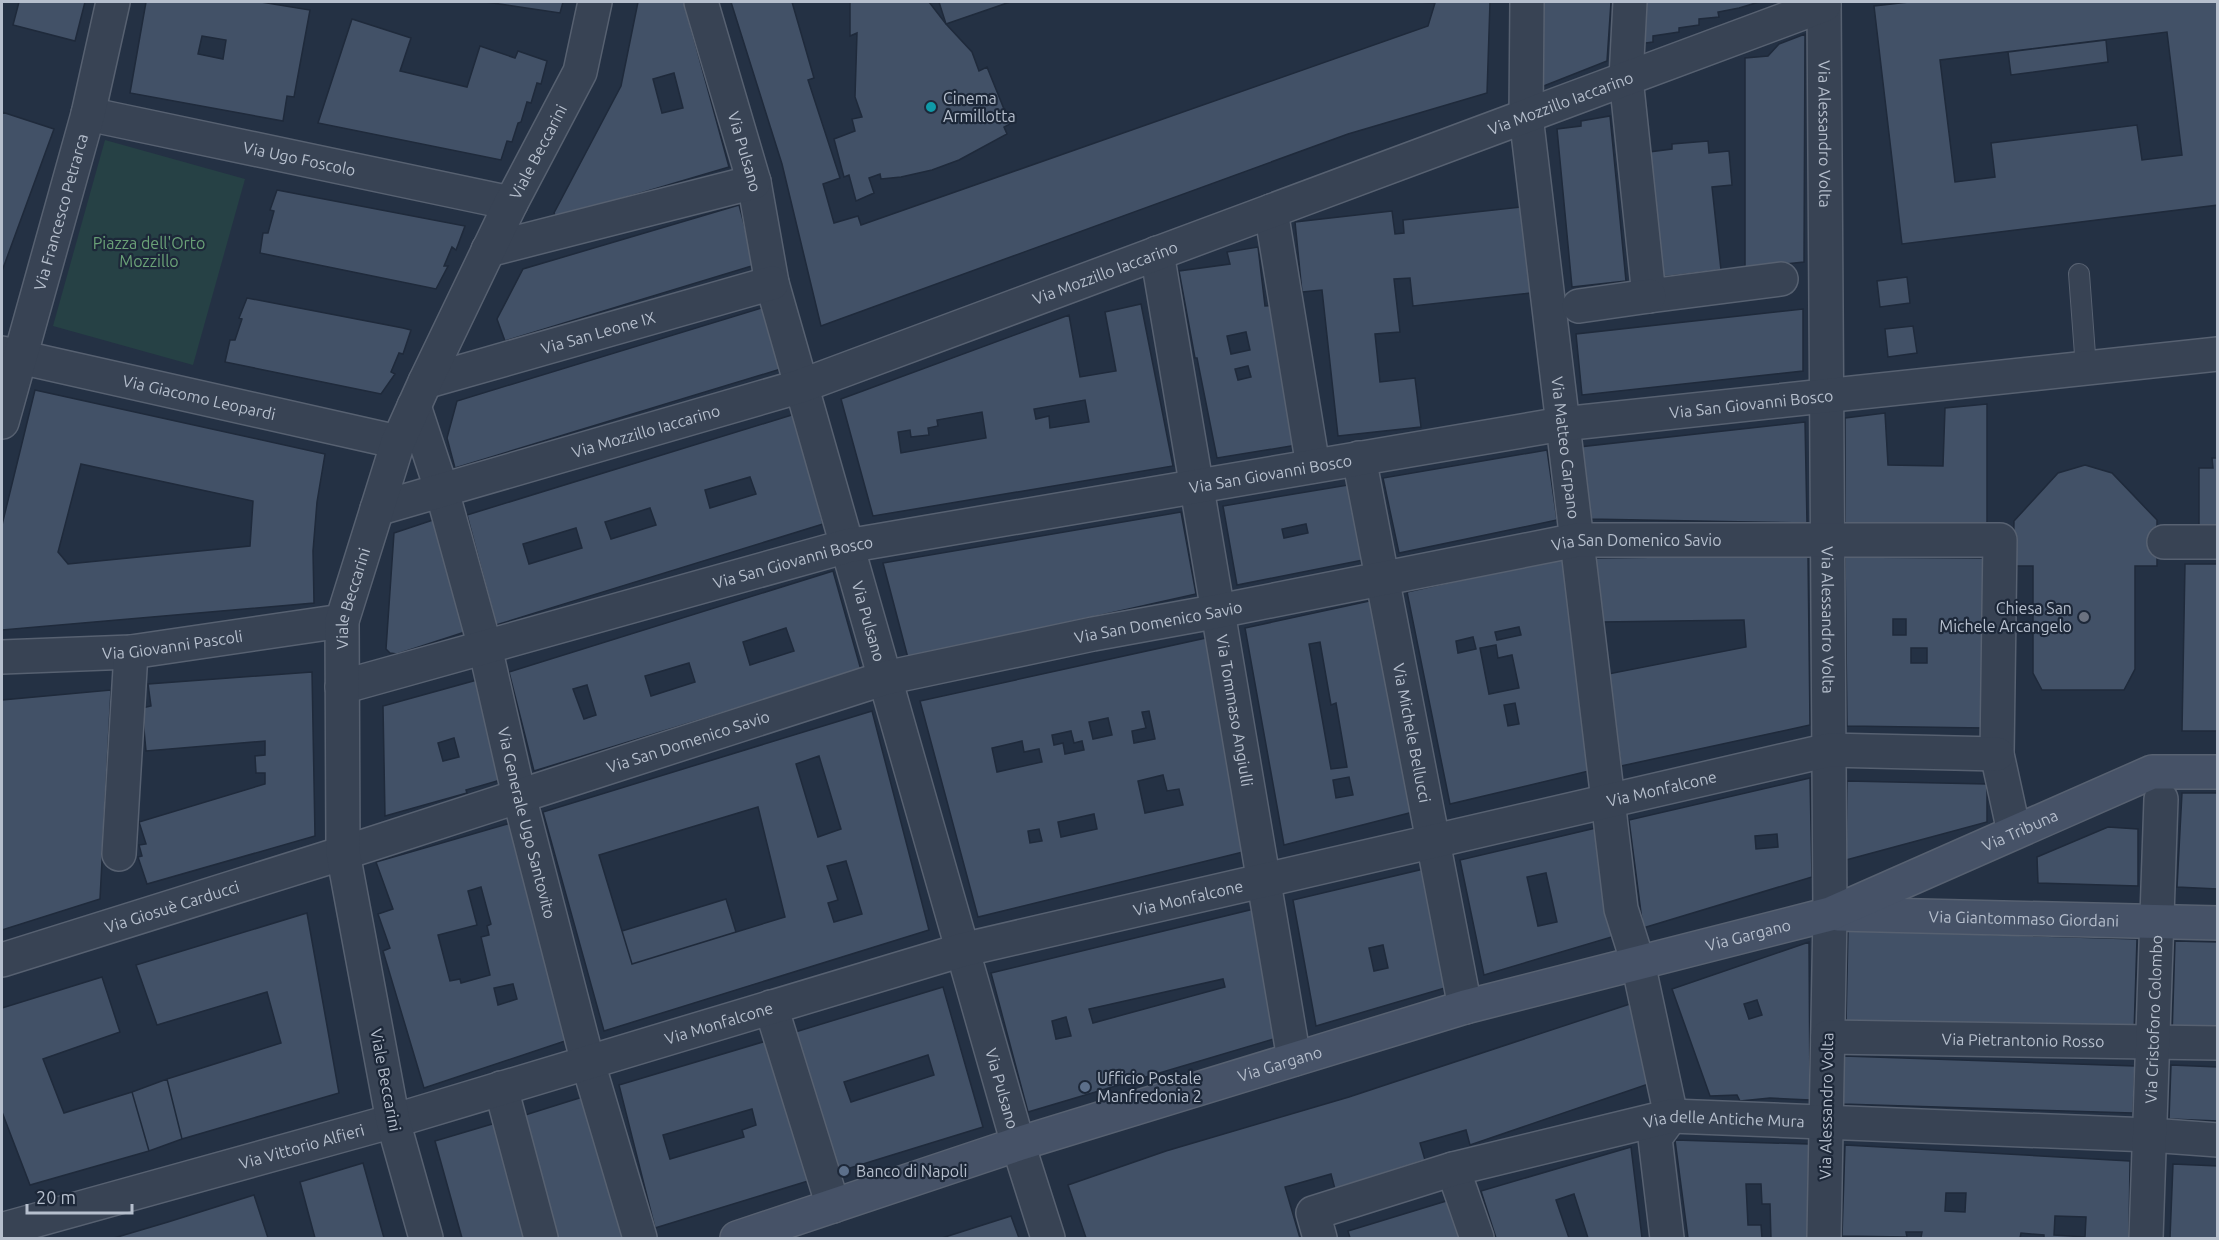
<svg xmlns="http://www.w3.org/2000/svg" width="2219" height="1240" font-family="Ubuntu,sans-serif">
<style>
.green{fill:#264145}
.building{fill:#425167;stroke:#1f2a3b;stroke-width:1.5;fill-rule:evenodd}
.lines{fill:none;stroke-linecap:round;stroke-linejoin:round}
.lane-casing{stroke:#576171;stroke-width:22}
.street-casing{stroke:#576171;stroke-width:36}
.secondary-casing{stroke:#576171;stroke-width:36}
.lane{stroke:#384354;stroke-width:20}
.street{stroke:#384354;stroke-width:33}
.secondary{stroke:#465267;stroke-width:33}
.culture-dot{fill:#0f9aa8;stroke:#1d2839;stroke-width:2}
.worship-dot{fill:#6b7280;stroke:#1d2839;stroke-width:2}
.service-dot{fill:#5c6f8a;stroke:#1d2839;stroke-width:2}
.labels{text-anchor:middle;stroke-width:4.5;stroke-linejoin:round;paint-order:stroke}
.poi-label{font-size:16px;fill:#b6bfcd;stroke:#1d2839;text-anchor:start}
.street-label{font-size:16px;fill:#b6bfcd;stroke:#1d2839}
.park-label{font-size:16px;fill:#6aa177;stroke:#1d2839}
</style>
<rect width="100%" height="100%" fill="#243144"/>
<path class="green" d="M105,140L245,179L193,365L53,326Z"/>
<path class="building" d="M19,2H85L75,41L13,25Z
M146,2H261L310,10L294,97L287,96L283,121L130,93ZM202,36L226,40L223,59L198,54Z
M486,2H563L560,13Z
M638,2H684L729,167L556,218L554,213L621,86ZM674,73L683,108L662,113L653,79Z
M731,2H792L814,78L808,80L840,178L823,184L834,223L858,216L861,225L1428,26L1435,3L1418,2H1490L1487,93L1348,134L821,326L782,164Z
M850,2H929L946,24L972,52L979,71L987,67L1010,124L1004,127L1007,134L959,160L932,170L901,177L881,179L880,174L869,178L874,193L856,201L849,175L844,177L834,139L855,131L852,119L862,117L855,97L857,33L850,36Z
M939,2H1010L946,24Z
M1537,2H1611L1607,61L1531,91Z
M1638,2H1759L1739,8L1718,12L1719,17L1699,19V25L1679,28V32L1653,36V42L1638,44Z
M1909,2H2218V205L1902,244L1874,6ZM2167,32L2182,155L2142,160L2137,125L1991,143L1995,177L1955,182L1940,60Z
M352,19L411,38L400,71L467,87L480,46L515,58L518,51L547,61L541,84L537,83L531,103L527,102L521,122L518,123L512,142L507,141L501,160L318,123Z
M1805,34L1804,262L1745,268V58L1768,56L1779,44Z
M2106,40L2108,62L2011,75L2008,52Z
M2,112L54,129L2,271Z
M1610,116L1626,281L1572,287L1557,129L1581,126V121Z
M1708,141L1709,153L1729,151L1732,185L1712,187L1721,270L1662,277L1649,152L1672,149V144Z
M277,190L465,226L456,250L452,247L444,266H448L436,289L260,253L263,233H268L274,211L270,210Z
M739,205L755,265L505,341L497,319L523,269Z
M1521,207L1531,293L1413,306L1410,278L1394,279L1400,332L1375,334L1380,382L1415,378L1421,427L1338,436L1322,290L1302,292L1295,222L1392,211L1395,234L1404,233L1403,220Z
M1258,247L1265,306L1277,305L1297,445L1217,458L1197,358H1195L1179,271L1230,264L1227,252ZM1246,332L1250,350L1231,354L1227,336ZM1248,366L1251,377L1238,380L1235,369Z
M1907,277L1910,303L1880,307L1877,281Z
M247,298L403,328L411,330L403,354L399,353L391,372L395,374L381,394L225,362L230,340H235L242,319L239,318Z
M1141,304L1173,466L873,516L841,399L1069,315L1080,377L1116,371L1105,312ZM1085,400L1089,422L1050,428L1049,416L1036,419L1034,409ZM982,412L986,438L901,453L898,432L910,430L911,437L929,435L928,428L938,426L937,420Z
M765,307L784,368L455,468L447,438L457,401Z
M1803,309V371L1582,395L1576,334Z
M1913,326L1917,353L1888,357L1885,329Z
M35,390L325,454L317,502L313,551L314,603L2,630V525ZM81,464L253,501L250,546L68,564L58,552Z
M1987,404V527L1845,524V418L1885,413L1888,465L1943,466L1945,408Z
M795,414L823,524L496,625L467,515ZM750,477L756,494L710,508L705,490ZM650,508L656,525L611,539L605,522ZM576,528L582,548L529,564L523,544Z
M1805,422L1807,523L1588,519L1579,447Z
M1547,450L1557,520L1399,553L1383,478Z
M2212,458H2218V525H2199V468H2213Z
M2085,465L2112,473L2157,520V566H2135V669L2124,690H2042L2033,673V566H2013L2014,521L2058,473Z
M1354,484L1368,559L1237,585L1223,506ZM1306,524L1308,533L1284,538L1282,529Z
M1181,512L1196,594L908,658L883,563Z
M433,520L465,632L397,654L390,653L386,649L394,533Z
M1808,555L1810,725L1621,766L1608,674L1746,647L1744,620L1601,622L1593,558Z
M1562,557L1593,770L1450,804L1407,592ZM1519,627L1521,635L1497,640L1495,632ZM1473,637L1476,649L1458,653L1456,641ZM1496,645L1498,658L1512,655L1519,688L1489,694L1480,648ZM1515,703L1519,724L1508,726L1504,705Z
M1845,557L1986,558V728L1847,726ZM1893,619H1906V635H1893ZM1911,648H1927V663H1911Z
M2185,564H2218V731H2182Z
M833,571L861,670L534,771L509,672ZM786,628L794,651L750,665L743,642ZM689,663L695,682L651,696L645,676ZM587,685L596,715L584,719L573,689Z
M1374,600L1417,811L1284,845L1245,628ZM1320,642L1331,705L1336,703L1347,767L1331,769L1309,644ZM1349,777L1353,795L1336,798L1333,780Z
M1206,638L1243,852L978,917L920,701ZM1149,711L1155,739L1134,743L1132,731L1146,728L1142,712ZM1108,718L1112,735L1093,739L1089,722ZM1071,731L1074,743L1082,741L1084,750L1065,754L1063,743L1054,745L1052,735ZM1022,741L1024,752L1039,749L1042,762L997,772L992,748ZM1163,775L1167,791L1179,789L1183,805L1145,813L1138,781ZM1094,814L1097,829L1061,837L1058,822ZM1039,829L1042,841L1030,843L1028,831Z
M312,672L315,836L147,884L138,857L142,856L139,845L146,844L139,822L265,784V773H256L255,756L265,755V741L146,751L142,708L151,706L148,684Z
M477,680L504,779L466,790L467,793L385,816L383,706ZM454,738L459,757L443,761L438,743Z
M111,690L100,899L2,930V700Z
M872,711L929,930L604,1031L543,812ZM819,756L841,829L818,837L796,764ZM758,807L785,917L632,964L599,855ZM846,861L862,914L834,922L828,903L838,900L827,866Z
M1810,778L1812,877L1643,928L1629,820ZM1777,834L1778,847L1756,849L1755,836Z
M1847,781L1987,784V822L1846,860Z
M2182,793H2218V889L2177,887Z
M514,822L571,1039L424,1088L383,951L390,948L378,914L393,909L376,862ZM481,887L491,924L487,926L489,935L481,937L490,975L461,983L460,979L450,981L438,935L477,925L468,891ZM513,984L517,999L498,1005L494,988Z
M1600,827L1615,936L1484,975L1460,860ZM1546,873L1557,922L1538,926L1527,877Z
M2108,827L2138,829V886L2038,883L2037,857Z
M1428,868L1455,985L1316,1026L1293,900ZM1383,945L1388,968L1374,971L1369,948Z
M726,899L736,932L632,964L622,931Z
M1254,909L1277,1038L1028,1112L991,973ZM1223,979L1225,987L1093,1023L1089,1009ZM1066,1017L1071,1036L1056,1039L1052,1021Z
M307,913L339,1093L182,1139L167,1079L281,1043L267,992L157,1025L136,965Z
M1848,930L2137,939L2134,1033L1846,1024Z
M2175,941L2218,942V1037L2172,1036Z
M1809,942L1810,1100L1770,1098L1740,1101L1737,1095L1710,1096L1672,989ZM1757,1000L1762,1015L1749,1019L1744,1004Z
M102,977L120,1032L43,1059L64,1113L132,1092L149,1151L30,1185L2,1112V1008Z
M943,987L983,1127L837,1172L792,1033ZM928,1055L934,1075L851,1102L844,1082Z
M1639,1001L1663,1079L1470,1145L1466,1130L1420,1143L1425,1160L1335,1189L1331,1174L1285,1187L1300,1238H1086L1068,1185L1166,1151L1349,1097Z
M766,1041L808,1181L655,1228L619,1085ZM752,1109L756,1125L742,1130L744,1137L670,1159L663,1135Z
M1844,1056L2135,1066L2133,1113L1842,1104Z
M2171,1065L2218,1067V1121L2169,1119Z
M167,1079L182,1139L149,1151L132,1092Z
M589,1095L626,1237L622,1238H556L522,1116Z
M499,1122L529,1238H462L435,1141Z
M1675,1140L1809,1144L1808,1238H1771L1770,1204H1762L1761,1184H1746L1748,1225H1761L1762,1238H1688Z
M1845,1145L2130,1161L2129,1238H2044V1235L2021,1233L2020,1238H1921L1922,1232H1906L1907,1237L1842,1236ZM1946,1193H1966L1965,1212L1945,1211ZM2055,1216L2086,1217L2085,1237L2054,1235Z
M1631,1147L1642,1238H1588L1574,1194L1556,1200L1569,1238H1496L1481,1191Z
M363,1163L384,1238H315L300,1182Z
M2173,1164L2218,1166V1238H2170Z
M254,1195L268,1238H114L168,1222Z
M1453,1199L1466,1238H1350L1348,1231Z
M1011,1216L1019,1238H942Z"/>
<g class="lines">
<defs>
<path id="lane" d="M2079,274L2086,368"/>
<g id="street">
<path id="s1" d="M701,2L754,182L772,283L1018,1144L1048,1238"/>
<path id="s2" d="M1527,2L1526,116L1621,909L1638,963L1671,1116L1655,1138L1667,1238"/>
<path d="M1630,2L1626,78L1649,296L1781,279"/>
<path id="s3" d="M1824,2L1830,914L1824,1238"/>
<path id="s4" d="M88,114L511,203"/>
<path d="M1271,211L1313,466"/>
<path d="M488,250L754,182"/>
<path id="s5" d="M1157,253L1294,1059"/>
<path d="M1579,306L1649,296"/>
<path id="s6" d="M2,353L398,442"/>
<path id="s7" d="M425,382L772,283"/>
<path id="s8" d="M414,406L442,491L485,647L519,796L588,1063L640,1238"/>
<path id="s9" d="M2,422L88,114L113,2"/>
<path id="s10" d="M1359,458L1465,1007"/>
<path id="s11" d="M377,509L801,386L1824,5"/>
<path d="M2164,542H2218"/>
<path id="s12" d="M2,657L131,652L342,621"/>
<path id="s13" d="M342,687L847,546L1562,424L2218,354"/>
<path d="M119,854L131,652"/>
<path id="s14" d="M2,960L343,853L885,678L1093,634L1219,611L1577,540H2000L1997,754L2014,832"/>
<path d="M771,1007L833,1206"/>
<path id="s15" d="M1828,1037L2218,1043"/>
<path d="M501,1088L541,1238"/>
<path d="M1453,1169L1477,1238"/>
<path id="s16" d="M2,1232L8,1228L393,1121L962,950L1829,750L1997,754"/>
<path id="s17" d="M426,1238L393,1121L343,853L342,621L398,442L425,382L511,203L580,72L595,2"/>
<path id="s18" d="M1320,1238L1313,1213L1453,1169L1671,1116L2150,1135L2218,1140"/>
<path id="s19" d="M2146,1238L2161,799"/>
</g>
<g id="secondary">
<path id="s20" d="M1838,914L2218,923"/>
<path id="s21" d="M737,1238L1018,1144L1465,1007L1830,914L2152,772H2218"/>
</g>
</defs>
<use href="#lane" class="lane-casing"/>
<use href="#street" class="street-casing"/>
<use href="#secondary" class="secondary-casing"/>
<use href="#lane" class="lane"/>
<use href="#street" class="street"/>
<use href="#secondary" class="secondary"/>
</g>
<circle class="culture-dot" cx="931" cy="107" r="6"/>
<circle class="worship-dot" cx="2084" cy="617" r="6"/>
<g class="service-dot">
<circle cx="1085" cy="1087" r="6"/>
<circle cx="844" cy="1171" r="6"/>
</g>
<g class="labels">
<g class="poi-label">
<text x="943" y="104">Cinema<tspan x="943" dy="18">Armillotta</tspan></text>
<text x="2072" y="614" text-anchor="end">Chiesa San<tspan x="2072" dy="18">Michele Arcangelo</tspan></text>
<text x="1097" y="1084">Ufficio Postale<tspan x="1097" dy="18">Manfredonia 2</tspan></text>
<text x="856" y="1177">Banco di Napoli</text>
</g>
<g class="street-label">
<text dy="6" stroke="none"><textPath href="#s11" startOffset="1252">Via Mozzillo Iaccarino</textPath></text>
<text dy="6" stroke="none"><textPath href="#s3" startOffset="132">Via Alessandro Volta</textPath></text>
<text dy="6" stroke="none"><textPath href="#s1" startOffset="156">Via Pulsano</textPath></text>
<text dy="6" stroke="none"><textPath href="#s17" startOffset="1136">Viale Beccarini</textPath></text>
<text dy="6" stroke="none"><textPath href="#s4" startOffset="216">Via Ugo Foscolo</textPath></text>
<text dy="6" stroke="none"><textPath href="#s9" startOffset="218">Via Francesco Petrarca</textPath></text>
<text dy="6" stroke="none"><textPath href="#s11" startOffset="766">Via Mozzillo Iaccarino</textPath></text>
<text dy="6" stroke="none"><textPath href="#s7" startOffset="180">Via San Leone IX</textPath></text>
<text dy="6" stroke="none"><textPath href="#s6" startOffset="202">Via Giacomo Leopardi</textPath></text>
<text dy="6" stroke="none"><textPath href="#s13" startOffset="1440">Via San Giovanni Bosco</textPath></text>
<text dy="6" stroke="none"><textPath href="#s11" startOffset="280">Via Mozzillo Iaccarino</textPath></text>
<text dy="6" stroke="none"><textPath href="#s2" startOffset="448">Via Matteo Carpano</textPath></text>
<text dy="6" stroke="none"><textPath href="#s13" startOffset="954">Via San Giovanni Bosco</textPath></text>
<text dy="6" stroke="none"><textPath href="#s14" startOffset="1692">Via San Domenico Savio</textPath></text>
<text dy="6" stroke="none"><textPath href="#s13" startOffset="468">Via San Giovanni Bosco</textPath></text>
<text dy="6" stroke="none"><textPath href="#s17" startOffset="650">Viale Beccarini</textPath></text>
<text dy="6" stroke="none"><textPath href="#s3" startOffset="618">Via Alessandro Volta</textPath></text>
<text dy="6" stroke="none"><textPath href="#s1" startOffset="642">Via Pulsano</textPath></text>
<text dy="6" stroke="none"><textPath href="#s14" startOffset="1206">Via San Domenico Savio</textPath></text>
<text dy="6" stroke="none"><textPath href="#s12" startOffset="171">Via Giovanni Pascoli</textPath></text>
<text dy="6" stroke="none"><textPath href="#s5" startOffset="464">Via Tommaso Angiulli</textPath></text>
<text dy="6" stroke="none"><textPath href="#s10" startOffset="280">Via Michele Bellucci</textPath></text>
<text dy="6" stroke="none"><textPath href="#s14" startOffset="720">Via San Domenico Savio</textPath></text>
<text dy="6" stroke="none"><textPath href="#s16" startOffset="1719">Via Monfalcone</textPath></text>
<text dy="6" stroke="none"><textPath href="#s8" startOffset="432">Via Generale Ugo Santovito</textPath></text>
<text dy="6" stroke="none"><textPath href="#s21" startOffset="1348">Via Tribuna</textPath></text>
<text dy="6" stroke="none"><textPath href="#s16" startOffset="1233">Via Monfalcone</textPath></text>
<text dy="6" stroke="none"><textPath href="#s14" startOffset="178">Via Giosuè Carducci</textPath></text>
<text dy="6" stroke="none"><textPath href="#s20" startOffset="186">Via Giantommaso Giordani</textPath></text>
<text dy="6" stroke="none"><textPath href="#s21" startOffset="1056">Via Gargano</textPath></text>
<text dy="6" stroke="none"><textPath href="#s19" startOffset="219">Via Cristoforo Colombo</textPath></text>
<text dy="6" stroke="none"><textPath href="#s16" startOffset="747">Via Monfalcone</textPath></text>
<text dy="6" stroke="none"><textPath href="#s15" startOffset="195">Via Pietrantonio Rosso</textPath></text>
<text dy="6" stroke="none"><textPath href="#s21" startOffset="570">Via Gargano</textPath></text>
<text transform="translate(386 1080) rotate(79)" y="6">Viale Beccarini</text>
<text dy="6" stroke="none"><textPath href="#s1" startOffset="1128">Via Pulsano</textPath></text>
<text transform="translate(1826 1106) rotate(-89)" y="6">Via Alessandro Volta</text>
<text dy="6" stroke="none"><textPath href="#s18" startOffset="450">Via delle Antiche Mura</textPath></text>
<text dy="6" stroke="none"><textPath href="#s16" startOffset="312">Via Vittorio Alfieri</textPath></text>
</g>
<g class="park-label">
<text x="149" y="249">Piazza dell'Orto<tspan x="149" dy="18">Mozzillo</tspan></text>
</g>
</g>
<rect width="2219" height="1240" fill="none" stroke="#b6bfcd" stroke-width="6"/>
<path d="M27 1204v9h105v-9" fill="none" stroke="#b6bfcd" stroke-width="3"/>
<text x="36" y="1204" font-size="18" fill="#b6bfcd" stroke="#1d2839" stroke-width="4.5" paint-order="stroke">20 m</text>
</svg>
